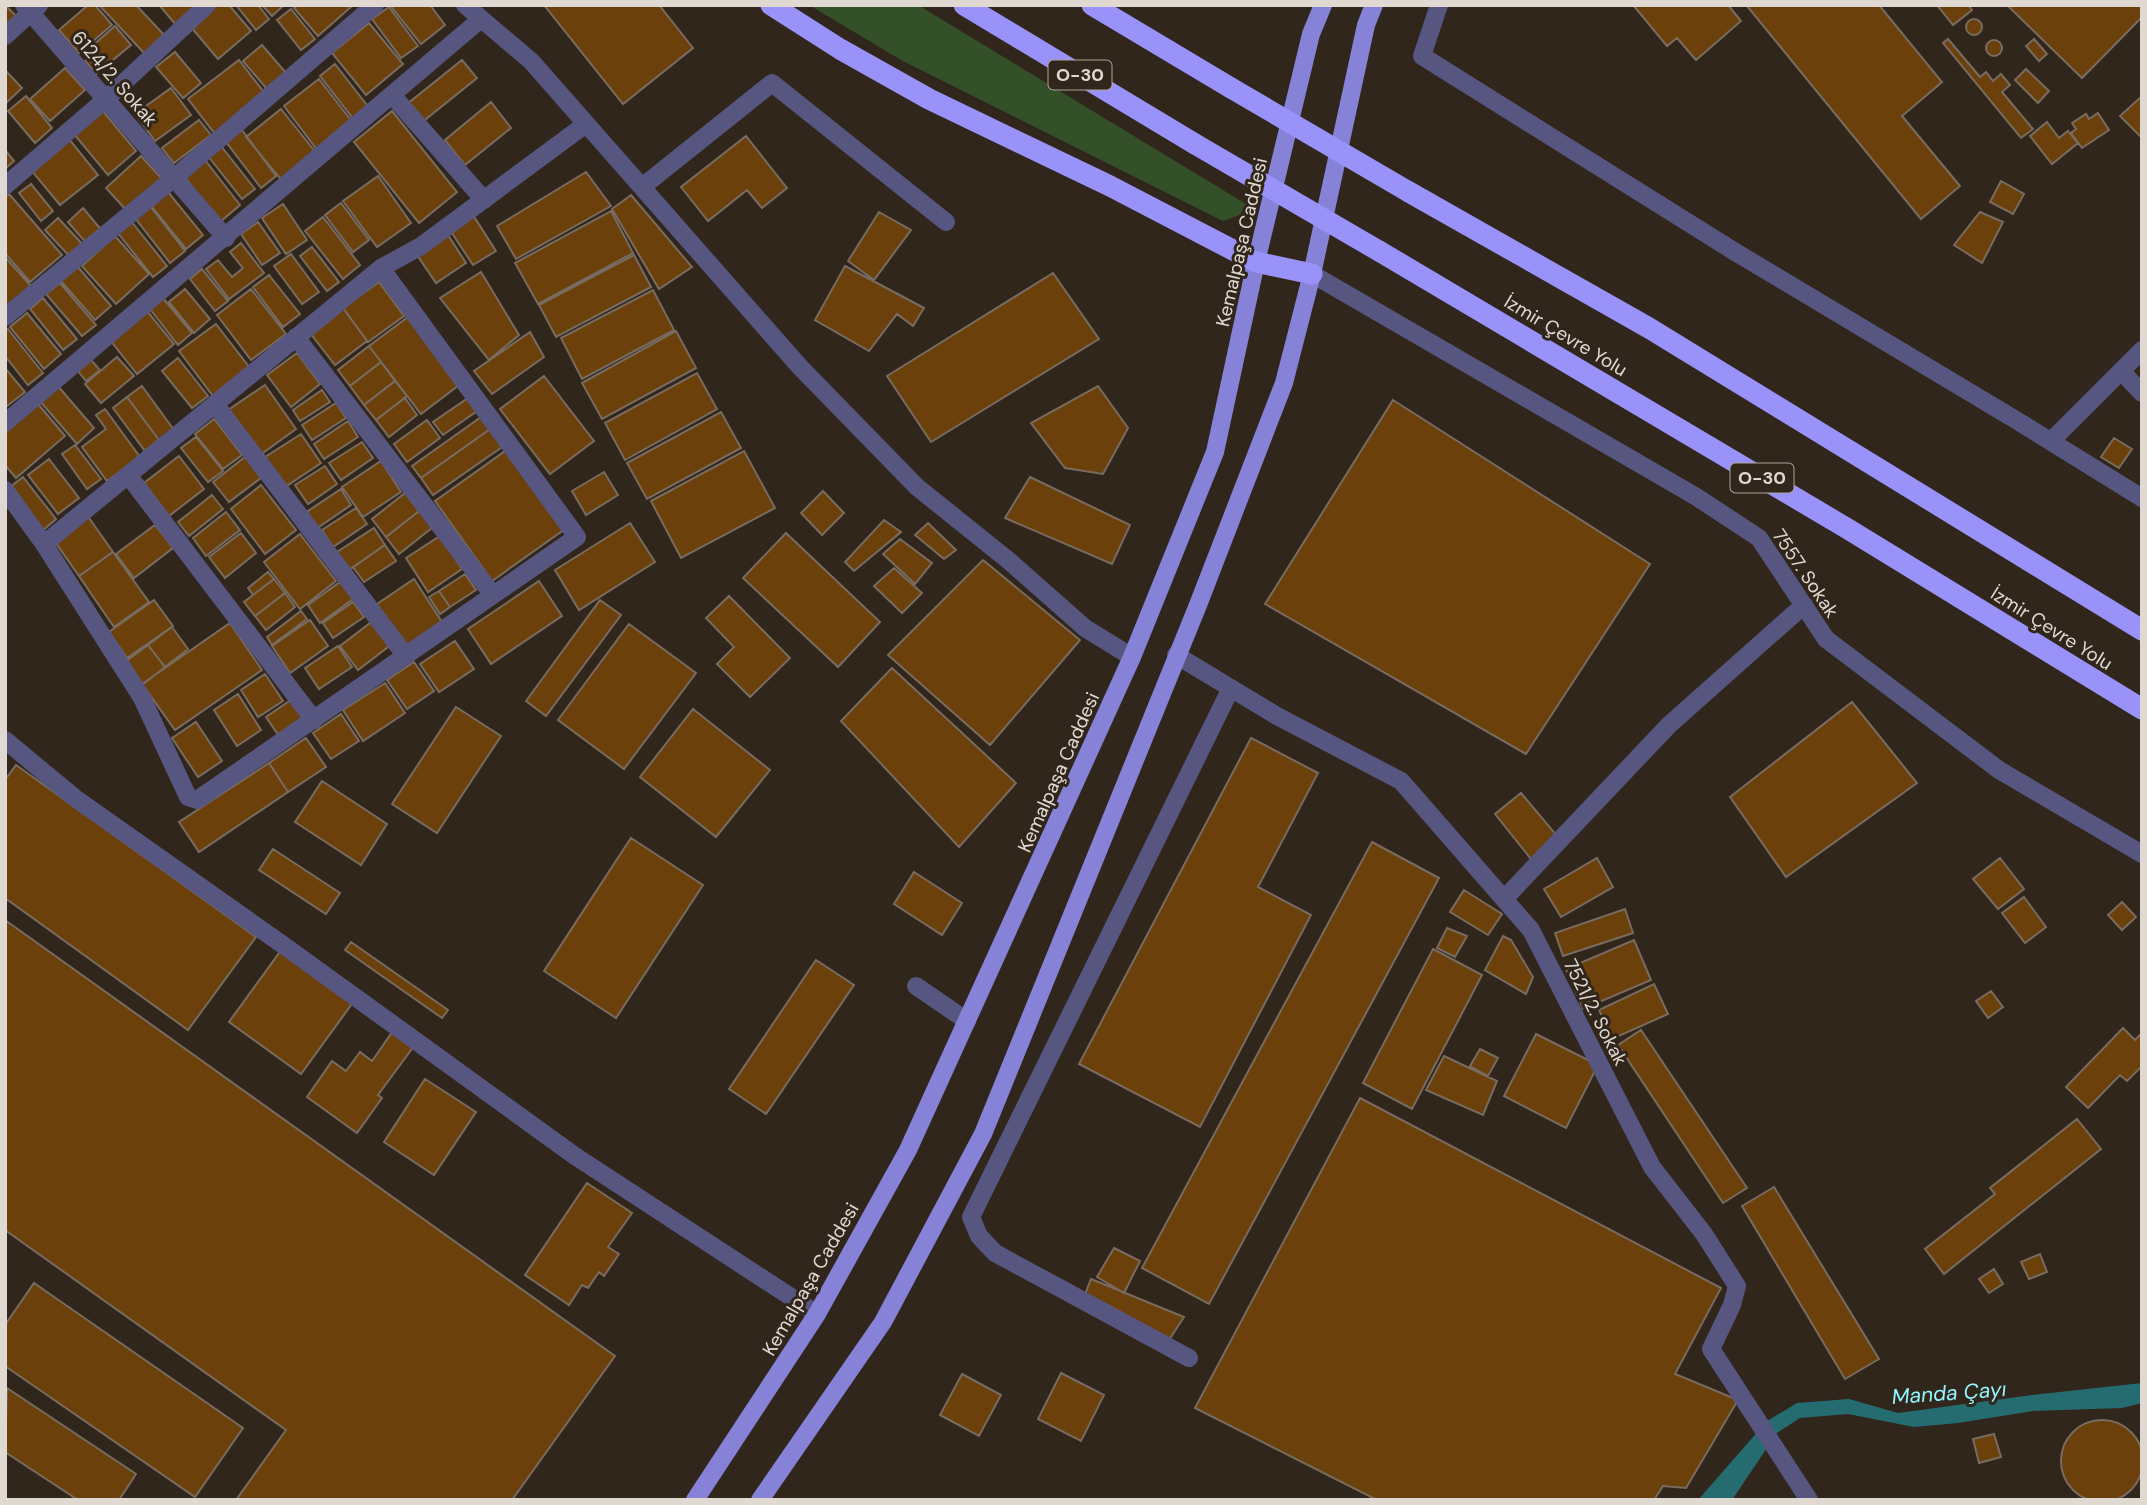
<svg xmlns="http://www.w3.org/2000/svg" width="2147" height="1505" font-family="'DM Sans',sans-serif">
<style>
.green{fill:#335028}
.water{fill:#256c71}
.building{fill:#6b400b;stroke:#786b5f;stroke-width:2}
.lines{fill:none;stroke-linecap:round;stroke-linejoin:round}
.minor{stroke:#575680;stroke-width:18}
.major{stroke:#8682d7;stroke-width:18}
.highway{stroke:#9993f9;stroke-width:21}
.highway-bridge{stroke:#9993f9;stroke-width:21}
.labels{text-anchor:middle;stroke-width:6;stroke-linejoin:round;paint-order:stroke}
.shield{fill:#31261b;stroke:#aca39b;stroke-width:2}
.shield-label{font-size:18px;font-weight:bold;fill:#e0d9d2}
.street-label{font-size:19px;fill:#e0d9d2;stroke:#31261b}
.water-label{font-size:21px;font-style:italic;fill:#93f5fd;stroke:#31261b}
</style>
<rect width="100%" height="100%" fill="#31261b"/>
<path class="green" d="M809,5H918L1246,204L1240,215L1223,221L901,60Z"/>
<path class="water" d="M2142,1383V1403L2122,1408L2033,1411L1958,1423L1914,1427L1848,1414L1800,1418L1777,1433L1732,1500H1698L1767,1421L1797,1403L1849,1399L1898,1413L2032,1395Z"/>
<path class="building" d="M5,5L17,17L5,27Z
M88,5H95L112,25L79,53L59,30Z
M99,5H136L165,36L145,54Z
M159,5H201L177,26Z
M217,5H229L251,31L218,59L191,27Z
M236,5H258L269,19L256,30Z
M262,5H284L272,16Z
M297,5H351L352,6L318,36L294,8Z
M390,5H430L445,25L421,44Z
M544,5H659L693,48L623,104Z
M1633,5H1728L1741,21L1696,60L1677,38L1667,46Z
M1748,5H1879L1942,82L1902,116L1960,186L1921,219L1747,6Z
M1937,5H1968L1972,10L1953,25Z
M2007,5H2142V17L2082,78Z
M389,7L418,46L401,58L372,19Z
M291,9L315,39L301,50L277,20Z
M1966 27a8 8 0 1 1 16 0a8 8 0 1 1-16 0Z
M369,23L403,64L366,95L332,53Z
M115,26L131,45L96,74L85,61L97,51L92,46Z
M1948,39L1980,77L1986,72L1993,81L2001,74L2010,85L2002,92L2033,129L2021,138L1943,43Z
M2034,39L2047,54L2039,61L2026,46Z
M1986 48a8 8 0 1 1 16 0a8 8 0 1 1-16 0Z
M262,45L286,73L267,89L243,61Z
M175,52L201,83L183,98L156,67Z
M239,60L266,95L215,134L188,99Z
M462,60L477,78L421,123L406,105Z
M335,64L370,109L355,121L320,76Z
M65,68L85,90L50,121L30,99Z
M2026,69L2049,91L2038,103L2015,80Z
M5,70L22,88L6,103L5,101Z
M319,79L353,123L318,151L284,106Z
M171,88L191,115L155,141L135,114Z
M26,96L52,128L35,143L8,111Z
M2142,96V138L2120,116Z
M491,102L511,128L465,165L445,140Z
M281,109L317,154L283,182L246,137Z
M102,110L136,151L108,175L73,133Z
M392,111L457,192L419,223L354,142Z
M2098,113L2109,130L2082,148L2071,133L2076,129L2072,123L2086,114L2089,119Z
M199,120L211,135L174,163L162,148Z
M2047,122L2059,138L2068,131L2078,143L2052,164L2030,136Z
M242,130L276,176L261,188L226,142Z
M746,136L787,188L762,208L747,190L708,221L681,187Z
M69,139L98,175L60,205L31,170Z
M221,146L255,189L242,199L208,156Z
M5,150L14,161L5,169Z
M141,156L162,179L127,211L106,188Z
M205,160L240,205L220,222L184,176Z
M586,172L611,206L516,259L497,226Z
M378,176L411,223L377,247L343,201Z
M2001,181L2024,194L2013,214L1990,202Z
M31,184L53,211L41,221L19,193Z
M168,192L203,235L186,249L151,206Z
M9,194L62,255L30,282L5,253V197Z
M631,195L692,267L659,289L612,209Z
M341,203L369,240L353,252L325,215Z
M283,204L307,240L286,254L262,218Z
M150,206L185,251L170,263L135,218Z
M83,208L103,232L88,245L68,222Z
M611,211L633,253L538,304L515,263Z
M879,212L911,230L874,280L848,261Z
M1980,212L2003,222L1982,263L1954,245Z
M473,215L496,251L473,265L450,230Z
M323,217L360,265L343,279L305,231Z
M58,218L85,247L72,259L45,230Z
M131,221L167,266L153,277L117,232Z
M258,222L280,253L262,265L241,234Z
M448,235L466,263L436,283L417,255Z
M115,236L149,274L116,304L82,266Z
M241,243L264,273L229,299L206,269L218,260L232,277L243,268L230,252Z
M312,247L339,282L327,291L300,256Z
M291,254L319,292L302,304L274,266Z
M634,255L651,287L556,337L539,305Z
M5,257L31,286L5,309Z
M845,266L924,308L913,326L897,314L869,351L815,320Z
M78,267L111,306L95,320L61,281Z
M202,269L228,301L215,311L190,279Z
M481,272L519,335L489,360L440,298Z
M1053,273L1099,339L931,442L887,376Z
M269,275L300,314L283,327L253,287Z
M379,282L404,316L368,342L343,308Z
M60,283L96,325L82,336L46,294Z
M185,289L210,319L194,333L169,302Z
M251,289L286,334L251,360L217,315Z
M653,290L674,330L582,379L561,338Z
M43,298L77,339L63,350L30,309Z
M163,298L192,333L178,345L150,309Z
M343,308L367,341L335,365L310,333Z
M147,311L174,344L137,374L110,340Z
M27,313L61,354L44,369L10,327Z
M408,317L459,385L421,414L369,346Z
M216,324L250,368L213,396L179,351Z
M8,329L43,373L28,385L5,356V331Z
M676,331L696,368L602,419L582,383Z
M530,332L544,357L492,394L474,371Z
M369,346L381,362L350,386L338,370Z
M297,353L320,384L291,407L267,375Z
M117,357L134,376L101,403L85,384Z
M178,358L208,396L192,408L162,371Z
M91,360L100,370L86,381L78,371Z
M381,362L395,381L364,405L350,386Z
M5,368L25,392L7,406L5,404Z
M697,373L717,409L625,460L605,423Z
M544,376L594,441L550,474L500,409Z
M395,381L407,396L376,420L364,405Z
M57,385L94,428L77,444L39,400Z
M265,385L296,429L260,455L228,410Z
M142,386L174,430L159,440L127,397Z
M1098,386L1128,428L1103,474L1065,468L1031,423Z
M322,390L330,402L300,421L293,410Z
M471,396L480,409L443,435L433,422Z
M127,397L159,440L145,451L113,408Z
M405,398L417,415L389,437L376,420Z
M1393,400L1650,564L1526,754L1265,604Z
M336,403L346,418L312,440L302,425Z
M38,404L65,436L16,478L5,465V433Z
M105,409L140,457L107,481L82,447L106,429L96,415Z
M721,412L741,448L647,499L627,463Z
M484,415L493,427L421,478L412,466Z
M214,419L242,455L223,469L195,434Z
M427,420L440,438L407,462L394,444Z
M348,421L358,437L324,459L314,444Z
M493,427L505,445L433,495L421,478Z
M301,434L321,463L285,487L265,457Z
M196,437L223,471L208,482L181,448Z
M2114,438L2132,449L2119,468L2101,457Z
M362,442L373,458L341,480L329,463Z
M75,445L101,479L87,489L62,454Z
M508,449L565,529L492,581L435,501Z
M744,451L775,508L681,558L651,501Z
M179,456L204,489L169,516L144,483Z
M245,457L261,478L229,502L213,482Z
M49,459L79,498L58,514L28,475Z
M381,461L401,492L363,517L342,487Z
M325,466L337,484L308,504L295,485Z
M604,472L618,495L586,515L572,491Z
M23,477L56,519L42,531L9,488Z
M1030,477L1130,525L1112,564L1005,518Z
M261,485L296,530L265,554L231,509Z
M341,489L351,505L316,529L305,513Z
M823,491L844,513L822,535L801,513Z
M405,493L419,511L386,537L372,519Z
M212,495L223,509L189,536L178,522Z
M356,508L367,524L333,547L322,530Z
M419,511L433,527L399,554L386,537Z
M226,512L240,530L206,556L193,538Z
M87,515L113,552L79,576L53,539Z
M884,520L901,532L854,571L845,562Z
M630,523L655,562L579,610L555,570Z
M928,523L956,550L944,559L915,535Z
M155,525L173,548L134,578L116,554Z
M374,528L385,545L349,570L337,552Z
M241,533L256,553L225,578L209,557Z
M786,533L880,622L838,667L743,578Z
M300,534L336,581L300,609L264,562Z
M440,536L462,569L428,592L406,558Z
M900,539L932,563L915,584L883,554Z
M385,545L396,561L364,582L353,567Z
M113,552L149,602L114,627L79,576Z
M983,560L1080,640L990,745L888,655Z
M894,568L922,593L902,613L874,586Z
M268,572L274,579L253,595L248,588Z
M465,574L476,590L450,607L439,591Z
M274,579L285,593L255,616L244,602Z
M414,579L442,622L405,647L377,604Z
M539,581L562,616L491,664L468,629Z
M340,582L353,599L320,623L308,605Z
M439,591L450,607L440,614L429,597Z
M285,593L295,607L266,630L255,616Z
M729,596L790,658L750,697L717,664L734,647L706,618Z
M154,600L173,626L127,658L109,632Z
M600,600L621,615L546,716L526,701Z
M353,602L364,617L333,638L323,623Z
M301,611L307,619L272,645L267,637Z
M310,620L328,646L290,673L272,646Z
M374,620L392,644L358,670L340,646Z
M230,623L262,670L175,730L142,684Z
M629,624L696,673L624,769L558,720Z
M172,627L188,649L165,667L148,645Z
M455,641L474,669L439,692L420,664Z
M148,645L165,667L142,685L125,662Z
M338,646L352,667L319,689L305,668Z
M414,662L434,691L407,709L387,680Z
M892,668L1016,783L959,847L841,721Z
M265,674L283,701L258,717L241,690Z
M385,683L405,713L363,741L343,710Z
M238,694L261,730L237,746L214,710Z
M291,700L304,719L279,736L266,717Z
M1852,702L1917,783L1786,877L1730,797Z
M456,707L501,736L437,833L392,804Z
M693,709L770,770L716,837L640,777Z
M341,714L359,741L331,759L313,733Z
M196,722L222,761L198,777L172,738Z
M306,738L326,767L288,792L269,763Z
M1251,738L1318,773L1258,887L1311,915L1200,1127L1079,1064Z
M269,763L288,792L199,852L179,822Z
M16,765L256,937L188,1030L5,898V780Z
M322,781L387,824L361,865L295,822Z
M1521,793L1558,837L1531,859L1495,814Z
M631,838L703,885L616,1018L544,971Z
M1372,842L1439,878L1209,1304L1142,1268Z
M273,849L340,893L326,914L259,870Z
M1597,858L1613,887L1561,917L1544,889Z
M2000,858L2024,889L1998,909L1973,879Z
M914,872L962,903L942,935L894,904Z
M1464,890L1502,914L1488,935L1450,912Z
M2024,897L2046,927L2025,943L2002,913Z
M2122,902L2136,917L2122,930L2108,915Z
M1625,909L1633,933L1563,956L1555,933Z
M5,920L615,1356L512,1500H236L286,1430L5,1230Z
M1447,928L1467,936L1455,957L1437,948Z
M1503,936L1511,940L1533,977L1526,994L1485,970Z
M1634,940L1651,980L1583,1009L1566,969Z
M351,942L448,1010L442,1018L345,950Z
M282,949L354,1001L301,1074L229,1022Z
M1433,949L1482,975L1412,1109L1363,1083Z
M816,960L854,985L766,1114L729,1089Z
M1654,984L1668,1014L1612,1039L1599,1010Z
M1991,991L2003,1007L1988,1018L1976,1001Z
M2123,1028L2135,1040L2142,1033V1066L2127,1081L2120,1075L2088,1108L2066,1087Z
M1641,1030L1747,1188L1723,1203L1618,1045Z
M393,1031L414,1046L378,1095L382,1098L357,1133L307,1097L332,1061L346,1071L360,1052L372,1061Z
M1536,1034L1598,1065L1566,1128L1504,1096Z
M1480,1049L1498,1058L1488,1076L1470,1066Z
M1444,1056L1497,1081L1483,1115L1426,1090Z
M425,1079L476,1112L434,1175L384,1142Z
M1360,1098L1721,1288L1675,1374L1738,1400L1686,1488L1663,1486L1654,1500H1377L1195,1408Z
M2077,1119L2101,1149L1944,1274L1925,1249L1995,1194L1990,1188Z
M587,1183L632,1213L608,1247L619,1254L604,1276L599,1272L588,1288L582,1285L569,1305L525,1275Z
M1774,1187L1879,1359L1845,1379L1742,1206Z
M1114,1248L1140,1261L1124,1293L1097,1277Z
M2040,1254L2047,1272L2029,1279L2021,1262Z
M1994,1269L2003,1284L1989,1293L1979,1279Z
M1091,1279L1184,1317L1169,1340L1084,1297Z
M34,1283L243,1428L195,1497L5,1366V1325Z
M1061,1373L1104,1395L1081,1441L1038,1419Z
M962,1374L1001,1395L979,1436L940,1415Z
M7,1388L136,1474L119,1500H78L5,1452Z
M2061 1461a41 41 0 1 1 82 0a41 41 0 1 1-82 0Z
M1994,1434L2001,1457L1979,1463L1973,1439Z"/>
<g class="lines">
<path class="minor" d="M24,5L174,178L375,5
M465,5L531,61L800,367L917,487L1008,560L1085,628L1132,657
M1439,5L1422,56L1732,250L2016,420L2142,498
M5,36L39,5
M392,95L484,200
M5,186L106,99L207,5
M642,187L772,83L946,222
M1312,274L1695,496L1759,538L1826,639L1999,770L2142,854
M5,317L174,178L226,238
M296,337L493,595
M2121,371L2142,393
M215,404L406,656
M5,423L481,19
M2051,441L2142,350
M128,475L314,720
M5,490L44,544L142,698L188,797L197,800L577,537L381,268
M44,544L381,268L421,246L586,124
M1176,655L1277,716L1401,781L1531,930L1652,1167L1704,1234L1737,1286L1732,1305L1711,1349L1809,1500
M5,740L75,798L286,947L575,1156L817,1314
M1504,899L1669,725L1804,605
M916,986L967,1021
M1189,1358L995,1253L979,1236L971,1217L1231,688"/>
<path class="major" d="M695,1500L817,1314L908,1150L1132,657L1215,452L1256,262L1311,34L1323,5
M760,1500L883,1322L983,1134L1198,605L1284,383L1312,274L1366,25L1374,5"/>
<path class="highway" d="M771,5L840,49L929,99L1110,186L1256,262L1312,274
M964,5L1195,144
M1092,5L1231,88
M1409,192L1649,328L2142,630
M1379,251L1848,529L2142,709"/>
<path class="highway-bridge" d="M1231,88L1409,192
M1195,144L1379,251"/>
</g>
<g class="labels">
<g class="shield">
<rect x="1048.5" y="60.5" width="63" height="29" rx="5"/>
<rect x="1730.5" y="463.5" width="63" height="29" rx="5"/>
</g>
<g class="shield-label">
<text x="1080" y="81">O-30</text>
<text x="1762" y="484">O-30</text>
</g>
<g class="street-label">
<text transform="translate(115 78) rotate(49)" y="7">6124/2. Sokak</text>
<text transform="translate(1241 242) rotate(-77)" y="7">Kemalpaşa Caddesi</text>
<text transform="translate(1566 335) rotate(31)" y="7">İzmir Çevre Yolu</text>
<text transform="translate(1806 573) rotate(56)" y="7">7557. Sokak</text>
<text transform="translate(2052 628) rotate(32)" y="7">İzmir Çevre Yolu</text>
<text transform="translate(1058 772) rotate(-66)" y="7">Kemalpaşa Caddesi</text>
<text transform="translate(1596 1012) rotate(63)" y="7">7521/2. Sokak</text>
<text transform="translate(810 1279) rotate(-60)" y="7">Kemalpaşa Caddesi</text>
</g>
<g class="water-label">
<text transform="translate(1949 1393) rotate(-4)" y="7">Manda Çayı</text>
</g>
</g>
<rect width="2147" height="1505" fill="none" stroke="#e0d9d2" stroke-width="14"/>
</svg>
